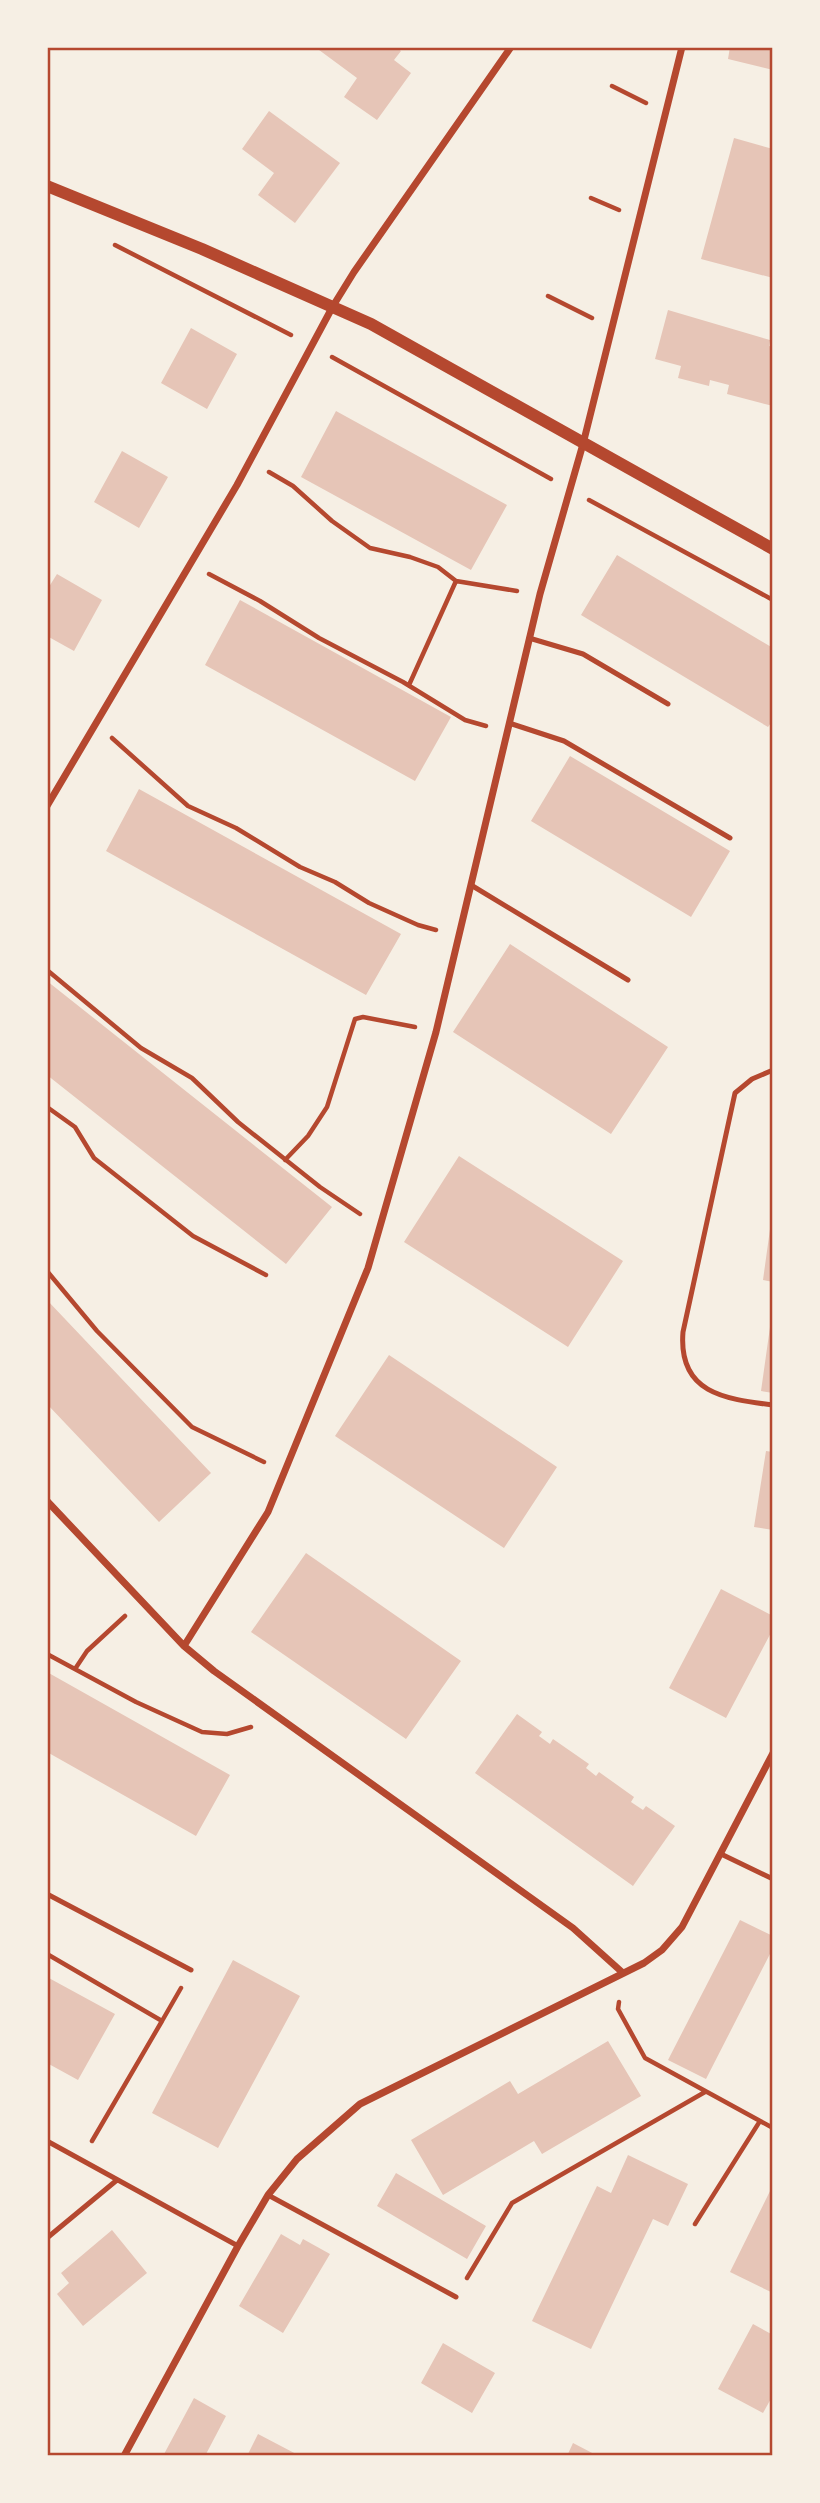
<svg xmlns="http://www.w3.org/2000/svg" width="820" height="2503" font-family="Arial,sans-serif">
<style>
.building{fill:#e6c5b7}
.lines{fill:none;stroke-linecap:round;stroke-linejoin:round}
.path{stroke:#b5482f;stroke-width:4.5}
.service{stroke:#b5482f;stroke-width:5}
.minor{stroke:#b5482f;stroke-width:7}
.tertiary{stroke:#b5482f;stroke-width:12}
.neatline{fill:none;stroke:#b5482f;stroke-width:2.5}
</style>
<rect width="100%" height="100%" fill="#f6efe4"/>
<path class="building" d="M315,47H396L401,51L394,60L411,73L377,120L344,97L357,78Z
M730,47H773V70L728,59Z
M269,111L340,163L295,223L258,195L274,173L242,149Z
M734,138L773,149V278L701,259Z
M668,310L770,340L769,346L773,347V406L727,394L729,385L710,380L709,386L678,378L681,366L655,359Z
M191,328L237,354L207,409L161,383Z
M336,411L507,505L471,570L301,477Z
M122,451L168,477L139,528L94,502Z
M617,555L773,648V720L768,727L581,615Z
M57,574L102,600L74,651L47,636V590Z
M240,600L451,717L415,781L205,665Z
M570,756L730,851L691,917L531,821Z
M139,789L401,934L366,995L106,851Z
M510,944L668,1047L611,1134L453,1032Z
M47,981L332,1207L286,1264L47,1075Z
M459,1156L623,1261L568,1347L404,1242Z
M771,1222H773V1282L763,1280Z
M47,1300L211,1473L159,1522L47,1404Z
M771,1320H773V1393L761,1391Z
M389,1355L557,1467L504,1548L335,1436Z
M766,1451L773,1452V1530L754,1527Z
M306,1553L461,1661L406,1739L251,1632Z
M721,1589L773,1616V1629L726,1718L669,1688Z
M47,1672L230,1775L196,1836L47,1752Z
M517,1714L542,1732L539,1736L550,1744L553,1739L589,1764L586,1768L596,1776L599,1772L634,1797L631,1802L643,1810L646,1806L675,1826L633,1886L475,1773Z
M740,1920L773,1936V1948L706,2079L668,2060Z
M233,1960L300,1996L218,2148L152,2113Z
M47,1977L115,2014L78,2080L47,2063Z
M608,2041L641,2096L542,2154L534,2141L443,2195L411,2140L510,2081L518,2094Z
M628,2155L688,2184L668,2226L653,2219L591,2349L532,2321L597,2186L611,2193Z
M396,2173L486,2226L467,2259L377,2206Z
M773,2185V2293L730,2272Z
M112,2230L147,2273L83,2326L57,2294L69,2283L61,2273Z
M281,2234L300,2245L303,2239L330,2254L283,2333L239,2306Z
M753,2324L773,2335V2395L763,2413L718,2389Z
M443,2343L495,2373L472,2413L421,2383Z
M194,2398L226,2416L205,2456H163Z
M258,2434L300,2456H247Z
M573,2443L598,2456H567Z"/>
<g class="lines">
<path class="path" d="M612,86L646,103
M591,198L619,210
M115,245L291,335
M548,296L592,318
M332,357L551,479
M269,472L293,486L332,521L370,548L410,557L438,567L456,581L517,591
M589,500L773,600
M209,574L260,601L319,638L403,682L465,720L486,726
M409,685L456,581
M112,738L188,806L236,828L300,867L335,882L369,903L418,925L436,930
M47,970L141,1048L192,1078L238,1122L320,1187L360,1214
M47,1107L75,1127L94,1158L193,1236L266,1275
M285,1160L308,1136L327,1107L355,1019L363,1017L415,1027
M47,1271L97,1331L192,1427L264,1462
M47,1654L136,1702L202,1732L227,1734L251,1727
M75,1669L87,1651L125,1616
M47,1954L162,2021L92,2141
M619,2002L618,2009L645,2058L773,2128
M162,2021L181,1988
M695,2224L760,2121
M467,2278L512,2203L705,2092"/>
<path class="service" d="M529,638L583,654L668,704
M509,723L564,741L730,838
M471,885L628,980
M773,1070L752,1079L735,1093L683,1332C678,1393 724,1399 773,1405
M721,1854L773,1879
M47,1894L191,1970
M47,2141L238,2246
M268,2195L456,2297
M47,2238L117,2180"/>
<path class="minor" d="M47,806L237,485L333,306L354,272L511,47
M47,1501L184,1646L214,1671L573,1928L623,1973
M184,1646L268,1512L368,1268L436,1032L540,594L583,444L682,47
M124,2456L238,2246L268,2195L297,2159L360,2104L644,1963L662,1950L682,1927L773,1753"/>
<path class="tertiary" d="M47,186L202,249L371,324L773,549"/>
</g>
<rect width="820" height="2503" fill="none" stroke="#f6efe4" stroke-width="98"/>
<rect x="49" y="49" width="722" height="2405" class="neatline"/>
</svg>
